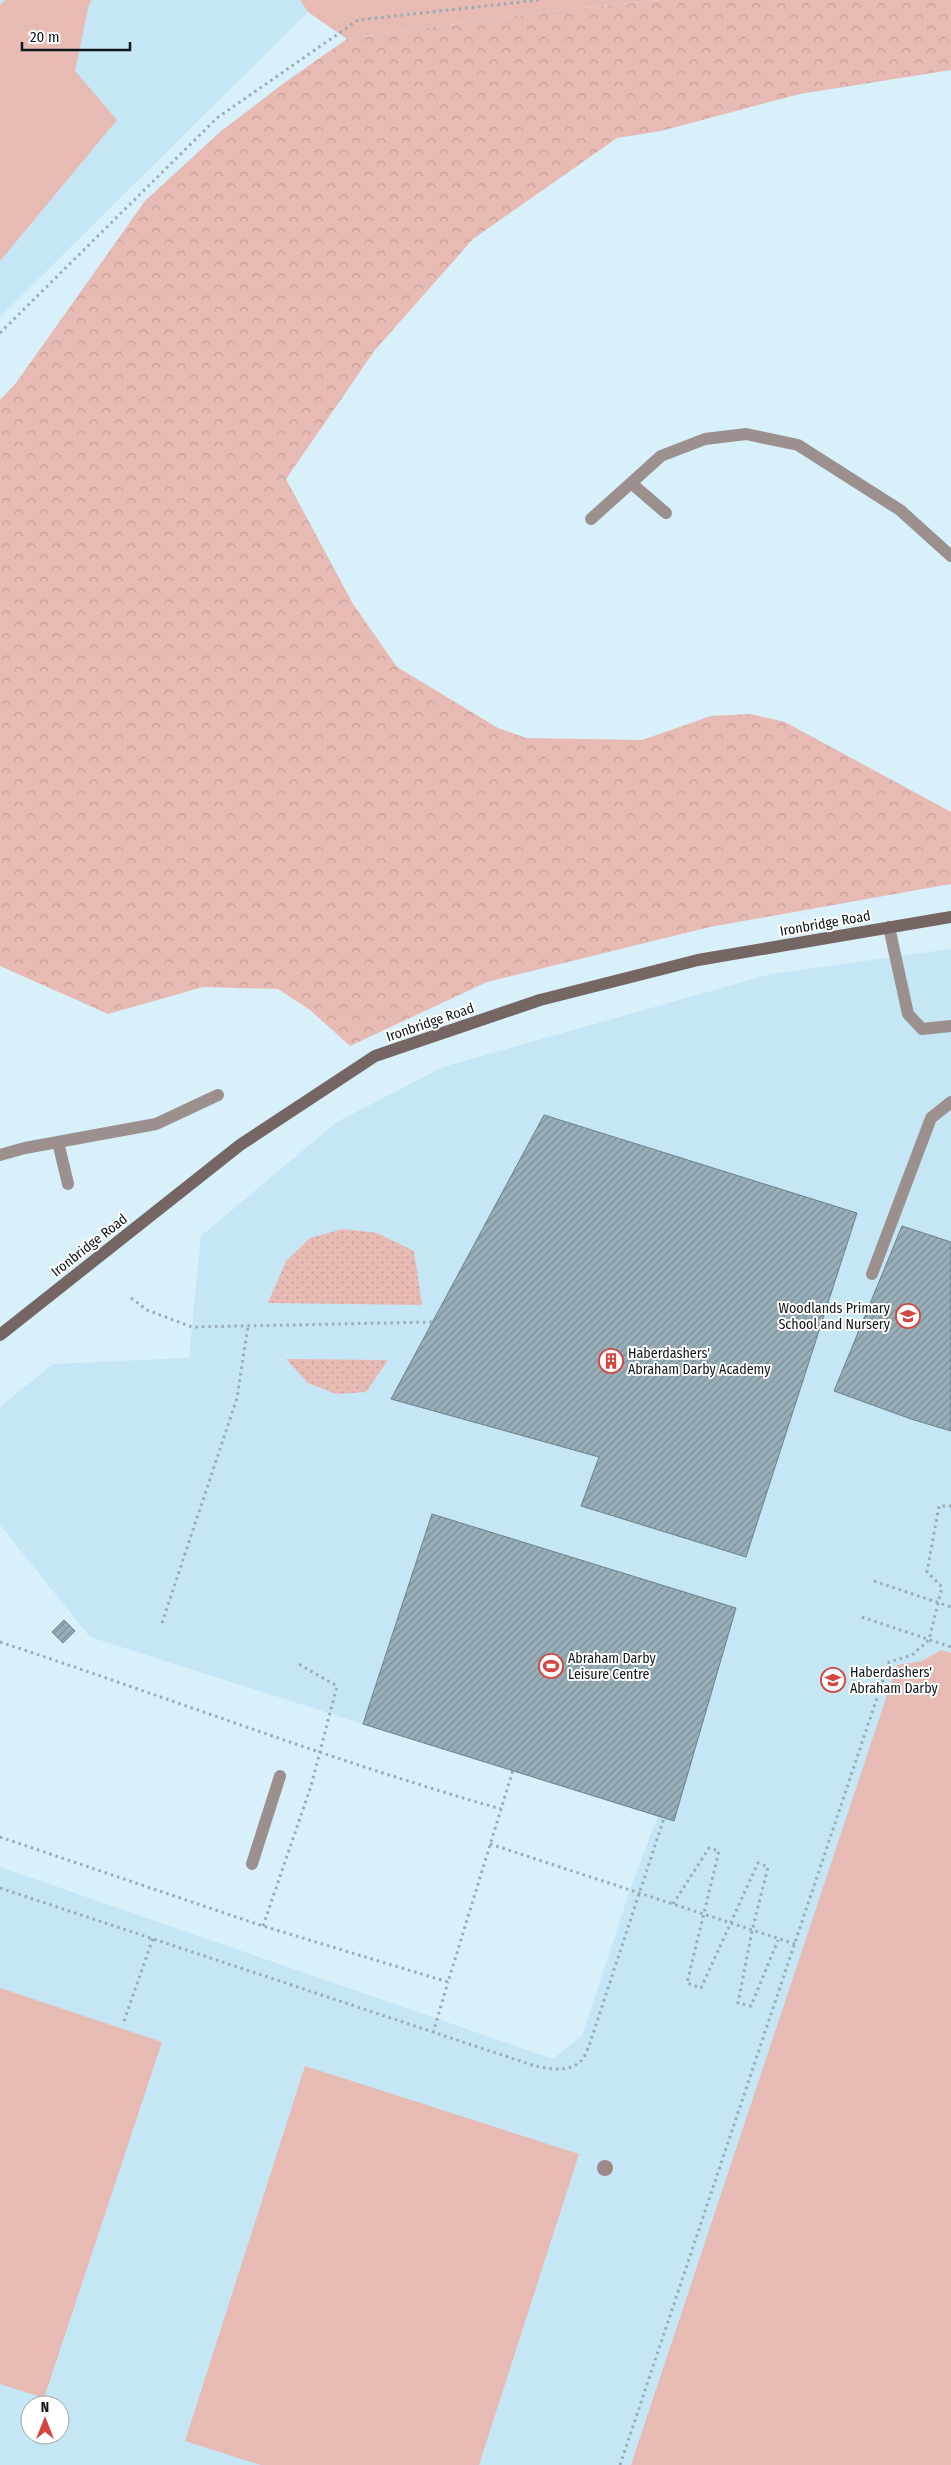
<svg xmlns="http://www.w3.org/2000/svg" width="951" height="2465" font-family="'Fira Sans Condensed',sans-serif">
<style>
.built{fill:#c5e6f4;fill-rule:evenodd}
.grass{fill:url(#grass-dots)}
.forest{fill:url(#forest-crowns)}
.park{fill:#e8bab4}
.building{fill:url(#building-hatch);stroke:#6a818a}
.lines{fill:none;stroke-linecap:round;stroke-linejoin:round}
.path{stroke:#98acb4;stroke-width:3;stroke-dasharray:2.5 4;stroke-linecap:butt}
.service{stroke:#9b908e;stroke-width:12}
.minor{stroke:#9b908e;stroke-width:12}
.secondary{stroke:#756563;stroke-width:12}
.tree{fill:#9f8889}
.labels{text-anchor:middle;stroke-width:4;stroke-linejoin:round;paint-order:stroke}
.street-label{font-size:14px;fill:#0d1619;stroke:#fff}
.poi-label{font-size:14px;fill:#0d1619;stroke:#fff;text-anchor:start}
</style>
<defs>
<pattern id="grass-dots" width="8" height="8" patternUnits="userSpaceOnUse" patternTransform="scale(1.25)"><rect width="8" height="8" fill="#e8bab4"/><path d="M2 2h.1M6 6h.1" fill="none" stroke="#c69f9a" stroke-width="1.8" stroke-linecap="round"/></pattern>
<pattern id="forest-crowns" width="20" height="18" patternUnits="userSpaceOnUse" patternTransform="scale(1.25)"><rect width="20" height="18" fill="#e8bab4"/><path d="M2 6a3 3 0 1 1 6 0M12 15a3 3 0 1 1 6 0" fill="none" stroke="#c69f9a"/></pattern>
<pattern id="building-hatch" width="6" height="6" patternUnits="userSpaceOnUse" patternTransform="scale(1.25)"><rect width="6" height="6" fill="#98afb9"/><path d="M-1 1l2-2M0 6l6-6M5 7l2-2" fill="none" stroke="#7a8d96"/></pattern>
</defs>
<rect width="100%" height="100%" fill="#d7f0fa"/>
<path class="built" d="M0,0H300L308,12L0,317Z
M951,949V2465H0V1867L553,2059L582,2036L630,1890L736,1608L432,1514L363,1724L90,1637L0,1525V1407L53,1364L189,1358L201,1236L337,1122L443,1067L771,974ZM30,2405H60V2435H30Z"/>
<path class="grass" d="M343,1229L377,1233L414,1251L422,1305L268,1303L286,1261L310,1238Z
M286,1359L388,1360L366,1392L336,1394L308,1383Z"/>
<path class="forest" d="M662,0H951V70L800,94L661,131L617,138L473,239L375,350L286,479L353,604L397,667L498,728L526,738L642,740L711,716L750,714L785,722L951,812V884L710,927L487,982L350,1046L310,1010L278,989L203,987L108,1014L0,966V400L16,383L145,201L220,132L284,83L347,39L552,11Z"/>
<path class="park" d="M5,0H92L89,4L75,71L117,120L0,261V5Z
M300,0H662L552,11L347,39L308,12Z
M941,1650L951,1653V2465H631L897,1665L922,1661Z
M0,1988L162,2042L44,2398L0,2384Z
M305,2066L579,2154L479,2465H261L185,2441Z"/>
<path class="building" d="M544,1115L857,1213L746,1557L581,1506L599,1457L391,1399Z
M902,1226L951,1242V1431L911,1419L834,1391Z
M432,1514L736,1608L674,1821L363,1724Z
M64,1620L75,1631L63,1643L52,1632Z"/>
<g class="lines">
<path class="path" d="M0,333L217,118L358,20L540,0
M131,1298L147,1310L192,1327L433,1322
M874,1581L951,1607
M862,1617L951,1647
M162,1623L237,1398L248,1326
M0,1642C167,1697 332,1761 501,1809
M0,1837L263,1926L448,1982L513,1770
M490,1844L795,1944
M0,1888L535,2066C550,2069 570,2073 582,2060C585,2057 587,2050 589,2046L664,1818
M673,1904L709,1848L719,1851L687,1983L701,1988L758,1863L768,1867L752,1931L738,2003L751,2006L778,1940
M263,1926L311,1786L337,1686L297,1663
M124,2021L153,1938
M433,2033L448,1982
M620,2465L889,1662L912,1655L929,1640L942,1587L927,1572L939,1506H951"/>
<path class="service" d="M889,927L908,1014L922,1029L951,1026
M872,1274L931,1118L951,1102
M252,1864L280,1776"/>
<path class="minor" d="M631,483L666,513
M591,519L661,456L705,439L746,434L798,445L900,510L951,556
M58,1142L68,1184
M0,1155L25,1148L156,1124L218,1095"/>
<path class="secondary" d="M0,1335L240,1145L375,1056L540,1000L698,960L951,917"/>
</g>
<circle class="tree" cx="605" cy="2168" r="8"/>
<defs>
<symbol id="school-ring" viewBox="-11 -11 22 22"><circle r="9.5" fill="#fff" stroke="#d4463f" stroke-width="1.5"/><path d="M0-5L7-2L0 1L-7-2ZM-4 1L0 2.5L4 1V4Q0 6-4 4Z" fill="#d4463f"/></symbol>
<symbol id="building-ring" viewBox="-11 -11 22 22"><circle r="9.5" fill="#fff" stroke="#d4463f" stroke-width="1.5"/><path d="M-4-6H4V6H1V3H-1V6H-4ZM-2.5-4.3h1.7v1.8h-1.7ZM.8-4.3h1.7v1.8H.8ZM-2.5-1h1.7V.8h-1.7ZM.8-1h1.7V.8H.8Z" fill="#d4463f"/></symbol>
<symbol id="stadium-ring" viewBox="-11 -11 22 22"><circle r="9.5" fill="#fff" stroke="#d4463f" stroke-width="1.5"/><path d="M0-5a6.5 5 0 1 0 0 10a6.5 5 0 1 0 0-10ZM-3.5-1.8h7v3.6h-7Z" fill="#d4463f"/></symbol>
</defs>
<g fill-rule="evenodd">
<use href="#school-ring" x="894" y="1302" width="28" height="28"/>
<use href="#building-ring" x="597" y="1347" width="28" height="28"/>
<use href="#stadium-ring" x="537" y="1652" width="28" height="28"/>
<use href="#school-ring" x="819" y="1666" width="28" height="28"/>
</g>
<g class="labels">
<g class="street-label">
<text transform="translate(825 923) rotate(-10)" y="5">Ironbridge Road</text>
<text transform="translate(430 1022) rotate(-19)" y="5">Ironbridge Road</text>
<text transform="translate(89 1245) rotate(-38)" y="5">Ironbridge Road</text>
</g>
<g class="poi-label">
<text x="890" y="1313" text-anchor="end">Woodlands Primary<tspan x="890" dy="16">School and Nursery</tspan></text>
<text x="628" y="1358">Haberdashers'<tspan x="628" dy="16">Abraham Darby Academy</tspan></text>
<text x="568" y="1663">Abraham Darby<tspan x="568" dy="16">Leisure Centre</tspan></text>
<text x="850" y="1677">Haberdashers'<tspan x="850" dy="16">Abraham Darby</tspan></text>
</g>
</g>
<g transform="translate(45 2420)"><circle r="24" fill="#ffffff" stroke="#9ea2a3"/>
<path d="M0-4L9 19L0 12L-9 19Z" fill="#d4463f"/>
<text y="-8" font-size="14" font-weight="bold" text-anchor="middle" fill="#0d1619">N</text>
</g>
<path d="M22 42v8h108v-8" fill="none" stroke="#0d1619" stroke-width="2.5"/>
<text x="30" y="42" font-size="15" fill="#0d1619" stroke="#ffffff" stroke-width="4" paint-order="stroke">20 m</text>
</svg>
